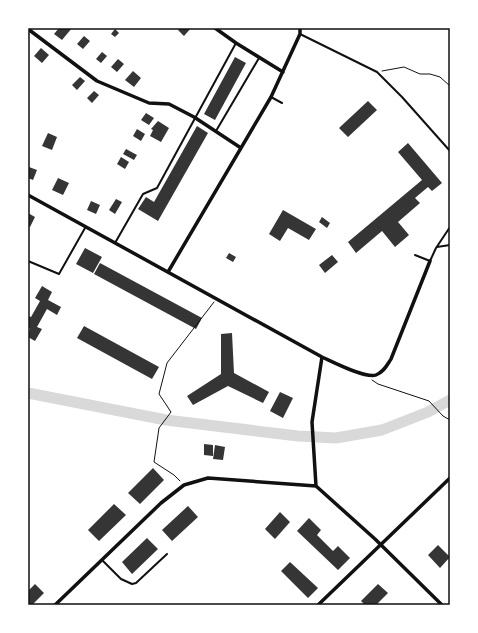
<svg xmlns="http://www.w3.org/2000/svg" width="478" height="633" font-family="Rubik,sans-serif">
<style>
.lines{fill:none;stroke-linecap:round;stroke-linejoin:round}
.river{stroke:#d9d9d9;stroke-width:11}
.building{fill:#353535}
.path{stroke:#111;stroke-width:1}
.service{stroke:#111;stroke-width:2}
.minor{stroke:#111;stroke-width:3.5}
.neatline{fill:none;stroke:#111;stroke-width:1.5}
</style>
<rect width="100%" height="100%" fill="#fff"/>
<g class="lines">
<path class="river" d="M28,393L166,420L298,436L336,438L382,430L428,412L450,400"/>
</g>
<path class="building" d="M59,28H72L62,40L54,34Z
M180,28H191L184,36L178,30Z
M115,29L119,33L115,37L111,34Z
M84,36L90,41L83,49L77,44Z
M41,48L49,55L42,63L34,56Z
M102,52L107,56L101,63L96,59Z
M235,57L246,63L215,120L204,114Z
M118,59L124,64L117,72L111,67Z
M133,71L141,78L134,87L125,80Z
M80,77L85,81L77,90L72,85Z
M94,91L99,95L92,103L87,98Z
M368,101L377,110L348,137L339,128Z
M146,113L154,118L149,125L141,120Z
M158,121L169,128L161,142L150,136L153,130L151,129Z
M197,126L208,133L158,221L138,209L146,197L154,202Z
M137,129L145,134L141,141L133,136Z
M48,133L57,137L52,150L42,146Z
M408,143L442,183L432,191L428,187L415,198L420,203L398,222L409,235L395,247L382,231L356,253L348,242L422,180L398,152Z
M126,149L137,155L134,160L123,154Z
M121,157L129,162L125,169L117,164Z
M29,167L37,170L33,180L28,178Z
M58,178L69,183L63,195L52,190Z
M116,199L122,202L115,214L109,210Z
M91,201L100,205L96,214L87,210Z
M283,210L316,229L309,240L288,228L280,241L269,234Z
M28,213L35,217L30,227L28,226Z
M322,217L330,223L327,228L319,222Z
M85,248L102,257L93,273L76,264Z
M229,253L236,257L233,262L226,258Z
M332,255L338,262L325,273L319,265Z
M100,263L202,318L196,329L94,274Z
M42,286L52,292L48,300L61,307L57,315L47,309L37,327L42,329L35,341L28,337L30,328L28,327V316L31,317L40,301L35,298Z
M84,326L159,367L152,379L77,338Z
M232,333L234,373L269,392L263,403L228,386L193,405L187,396L221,374V334Z
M280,392L293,398L283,418L270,411Z
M204,444L213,445V456L204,455Z
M215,445L225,447L223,460L213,459Z
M153,468L164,480L140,504L128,493Z
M114,504L126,515L99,541L88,530Z
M188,506L198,517L172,541L162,530Z
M280,512L290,522L275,539L265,529Z
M309,518L321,530L317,535L333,551L338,546L350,558L338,570L297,531Z
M147,538L158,549L132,574L122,562Z
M438,545L450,557L440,568L428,555Z
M290,562L318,588L308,598L281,571Z
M35,584L44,593L32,605H28V591Z
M378,584L388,593L376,605H365L361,601Z"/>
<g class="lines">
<path class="path" d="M382,71L404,67L420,74H430L440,77L450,86
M372,380L378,384L429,401L443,416L450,420
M180,481L174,475L154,462L159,428L171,412L159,394L167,363L214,302"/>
<path class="service" d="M300,34L377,72L402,97L450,151
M271,97L282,103
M216,131L259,58
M115,243L143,194L157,188L236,43
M437,247L450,245
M415,255L430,261L436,248L450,227
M28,261L59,274L85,228
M102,560L121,579L132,584L136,583L167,554"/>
<path class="minor" d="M215,28L236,43L283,72
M28,29L97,81L149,103L169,104L194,117L241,148
M28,195L322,357C333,362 366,379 376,375C384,372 387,365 391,359L430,261
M168,272L271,97L300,34V28
M322,357L312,422L316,486L375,539L442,605
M55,605L161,503L184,485L208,478L316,486
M318,605L450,478"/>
</g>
<rect width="478" height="633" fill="none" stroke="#ffffff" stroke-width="58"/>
<rect x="29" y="29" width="420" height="575" class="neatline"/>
</svg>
